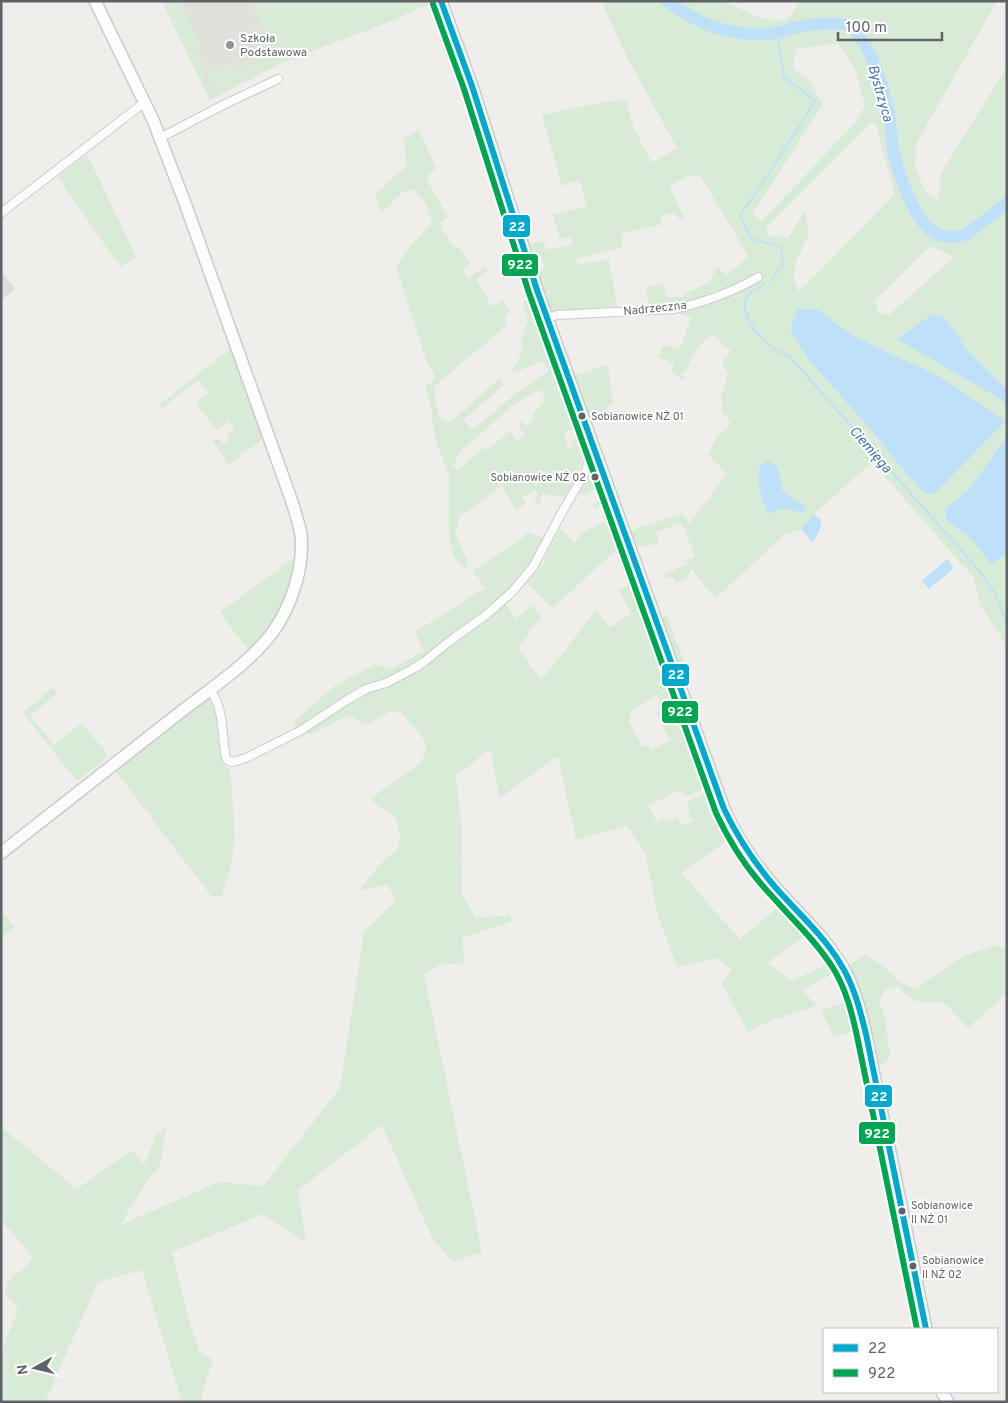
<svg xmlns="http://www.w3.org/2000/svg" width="1008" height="1403" font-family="Overpass,sans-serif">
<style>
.industrial{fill:#dfddda}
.education{fill:#e2e0da}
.green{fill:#d8ebd6;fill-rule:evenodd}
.water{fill:#bfe0f9}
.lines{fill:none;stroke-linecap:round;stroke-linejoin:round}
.stream{stroke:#bfe0f9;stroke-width:2}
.river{stroke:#bfe0f9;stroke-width:12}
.street-casing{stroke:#cbcccc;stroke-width:10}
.secondary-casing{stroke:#cacacb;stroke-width:14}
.street{stroke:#fdfcfc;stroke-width:8}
.secondary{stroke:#fdfcfc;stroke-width:11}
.bus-1-casing{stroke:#fff;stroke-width:10}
.bus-2-casing{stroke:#fff;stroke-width:10}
.bus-1{stroke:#00a9ce;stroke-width:6}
.bus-2{stroke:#00a651;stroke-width:6}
.poi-dot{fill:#919496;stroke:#fff;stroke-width:2}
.bus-dot{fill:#5f6368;stroke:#fff;stroke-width:2}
.labels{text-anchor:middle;stroke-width:4;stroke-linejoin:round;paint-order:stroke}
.bus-label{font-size:11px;fill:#5f6368;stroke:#fff;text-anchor:start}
.poi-label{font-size:12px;fill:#5f6368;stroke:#fff;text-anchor:start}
.street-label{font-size:12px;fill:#5f6368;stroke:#fff}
.water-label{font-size:14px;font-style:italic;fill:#4174aa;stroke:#fff}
.line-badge{stroke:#fff;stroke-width:2}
.badge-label{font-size:14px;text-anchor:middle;font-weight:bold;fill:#fff}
</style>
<rect width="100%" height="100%" fill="#efeeea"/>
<path class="industrial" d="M1,271L15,289L1,300Z"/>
<path class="education" d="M162,1H251L281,63L210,100Z"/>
<path class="green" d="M162,1H180L201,48L197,50L202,62L201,70L214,98L210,100Z
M251,1H435L389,22L281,63L218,95L206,70L214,66L216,70L230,63L235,72L255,61L249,49L270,41Z
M601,1H723L763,19L788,20L800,1H997L916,144L915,167L926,193L938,201L941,173L1007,67V436L970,488L945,509L946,520L970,538L991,564L1007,554V647L981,606L973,577L872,462L814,514L801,529L784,535L715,599L692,569L687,577L677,583L673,577L667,579L665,574L687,564L686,561L695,557L682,523L656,532L659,544L639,546H636L630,531L682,513L689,524L727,474L708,455L718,435L731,424L722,411L721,396L728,374L722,363L731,351L711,334L700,345L691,359L686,373L683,372L682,375L685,377L683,380L671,372L675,364L658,357L664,344L680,349L691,318L678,313L681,304L649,305L646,288L663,284L667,298L677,296L683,298L684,294L710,282L717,266L726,275L749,257L700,175L693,178L691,174L669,186L684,218L679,219L675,213L662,216L660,225L621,234L623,247L576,259L577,265L609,259L617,306L551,311L537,271L545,269L541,256L534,257L531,244L543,241L547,250L572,245L570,237L560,239L553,215L587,206L580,180L562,186L542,115L603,102L626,100L634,129L652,163L677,148L628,59ZM838,43L855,69L865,106L854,124L761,222L753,213L823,104L810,82L793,68L796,49ZM872,122L876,126L895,194L799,292L793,279L796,262L809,235L805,211L788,238L767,235L766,228ZM930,246L954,257L890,314H879L875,301ZM819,310L850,334L938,376L906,473L872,431L809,360Z
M419,130L436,168L426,178L448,217L441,222V228L455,247L458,246L470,264L463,270L468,278L486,265L488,270L476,279L492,307L503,300L510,311L504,317L508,324L434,387L436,404L440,417L450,422L499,379L504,385L463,420L472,430L519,391L549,371L543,361L516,372L512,371L523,350L521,340L528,321L523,303L533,294L577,415L574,430L564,431L568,449L572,448L571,443L573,439L580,437L584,439C588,460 573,480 565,498L542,494L539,506L534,498L538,495L535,490L522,497L526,503L516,510L502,486L460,516L455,533L468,562L465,568L454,557L449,536V476L435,439L431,408L425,387L436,378L426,359L396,267L410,246L432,223L426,203L413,189L402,192L382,213L375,195L406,166L404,138ZM540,389L546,400L533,414L536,419L525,426L522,421L518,425L525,435L517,441L510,432L486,450L484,447L458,470L453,466L459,453L513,405Z
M87,154L136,257L120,267L58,177Z
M231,348L264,438L228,465L213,441L218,438L224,444L229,440L227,436L235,429L228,421L216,430L196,403L209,393L199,380L162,408L160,404Z
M608,364L613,405L611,404L591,424L574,376Z
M589,473H595L598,475L624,546L609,556L553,608L527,583L544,562L545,559L544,557L560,528L575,543L582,533L605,521L602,516L609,512L605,504L595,508L593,505L601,499L595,489L585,495H580L577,490Z
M529,532L544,539L528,568L501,596L515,619L531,605L541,617L518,648L541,680L567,648L594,612L595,613L597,610L610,628L631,613L619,591L635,579L673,684L631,712L629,722L643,747L648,745L651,751L670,740L656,713L664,707L657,696L673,686L703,765L710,786L685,797L681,790L649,805L657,823L668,817L669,821L677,816L682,826L693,821L688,811L690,809L687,802L706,792L716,817L730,838L682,873L717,914L740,939L782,904L807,935L767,963L791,981L833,962L838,971L802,990L817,1006L775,1019L748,1032L721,982L732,970L718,958L677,967L658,916L645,852L627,826L576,840L558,757L553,759L500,798L490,749L456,776L462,829L461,892L475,918L510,915L512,921L462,938L464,963L439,965L424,974L482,1252L453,1262L432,1238L382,1125L298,1190L306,1242L263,1214L172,1252L187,1314L199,1351L213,1360L204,1386L201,1402H182L142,1270L98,1282L45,1402H1V1352L18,1310L4,1291L13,1275L26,1268L33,1257L3,1222L1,1223V1127L77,1189L132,1150L144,1165L156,1136L167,1124L160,1165L142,1189L120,1225L219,1182L263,1186L340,1088L364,932L396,901L388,885L359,890L378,866L398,849L400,834L396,818L370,799L421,763L427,746L420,734L400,712L391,711L365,726L350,715L311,735L292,723L336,685L376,664L392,669L424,651L415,632L485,588L473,570L514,544Z
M295,557C293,577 287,600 277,617C270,630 259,640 248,650L220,612Z
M666,614L685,664L688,678L684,680L661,619Z
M53,687L58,693L30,715L54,745L82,723L109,756L77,781L23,713Z
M211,695L215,706L224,764L230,770L235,833L231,866L221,897H212L114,769Z
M1,911L14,927L1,937Z
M994,945L1007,948V993L968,1028L943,1001C919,1003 915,1005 897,986L885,990L879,1001L885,1018L890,1056L885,1063L875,1066L846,967L865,955L884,967L900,982L915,989L962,957Z
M846,1002L855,1030L834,1037L821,1010Z"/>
<path class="water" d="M798,309L819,310L850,334L938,376L1006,421L935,493L926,494L906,473L872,431L809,360L790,329Z
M931,315L945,318L967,350L1007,390V405L999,398L897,339Z
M1007,436V554L991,564L970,538L946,520L945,509L970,488Z
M768,461L778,467L782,490L794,500L807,507L803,513C788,509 783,506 768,514C762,497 756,483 760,465Z
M814,514L821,520L820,530L812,542L801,529Z
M947,559L954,568L929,589L922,581Z"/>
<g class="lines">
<path class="stream" d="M770,282L783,265L781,247L752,239L740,215L764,181L815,101L784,77L777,33
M764,284C759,287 754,290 750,293C734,308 759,339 773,348C778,351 784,354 790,357L976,567L995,593L1007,624"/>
<path class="river" d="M666,1C687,15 710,29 735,32C748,34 763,36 776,33C782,32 788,29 794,28C806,25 840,20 850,27C854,29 858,34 860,38C875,58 882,84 888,108C891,122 891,138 894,153C898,173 914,218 931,230C942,238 955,239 967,234L1007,203"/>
<defs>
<path id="street" d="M160,138L221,106L278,79
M1,213L145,102
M548,318L557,315L674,309C699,304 736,291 758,277
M210,690C225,709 221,735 226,758L229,761L233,762L246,758L300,731L347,700L366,689L386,683L411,670L424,662L451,640L486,615L512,592L533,567L561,514L586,471L591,452L594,449"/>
<path id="secondary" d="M441,1L472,86L537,290L724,809C739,843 760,872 786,899C808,923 832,945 847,975C864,1011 870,1057 878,1096C895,1173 910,1251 926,1329
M1,853C60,806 119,760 178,714C210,689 255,660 277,626C293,600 304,566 301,535C299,523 295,511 291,499L185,203L153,120L95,1
M942,1392L948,1402"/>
</defs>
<use href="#street" class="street-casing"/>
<use href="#secondary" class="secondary-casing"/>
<use href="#street" class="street"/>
<use href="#secondary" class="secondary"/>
<defs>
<path id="bus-1" d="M441,1L472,86L537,290L724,809C738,838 755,864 776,888C798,913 823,935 840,963C854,985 860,1010 866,1034L926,1329"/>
<path id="bus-2" d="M433,4L464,89L529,293L716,813C730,843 748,871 771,895C792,919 816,941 833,968C846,989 852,1013 857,1036L917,1329"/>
</defs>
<use href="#bus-1" class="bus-1-casing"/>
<use href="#bus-2" class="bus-2-casing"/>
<use href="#bus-1" class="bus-1"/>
<use href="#bus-2" class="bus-2"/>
</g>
<circle class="poi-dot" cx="230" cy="45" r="5"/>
<g class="bus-dot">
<circle cx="582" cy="416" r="4.5"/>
<circle cx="595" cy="477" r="4.5"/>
<circle cx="902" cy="1211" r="4.5"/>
<circle cx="913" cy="1266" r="4.5"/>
</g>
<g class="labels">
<g class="bus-label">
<text x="591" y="420">Sobianowice NŻ 01</text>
<text x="586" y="481" text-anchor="end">Sobianowice NŻ 02</text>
<text x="911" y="1209">Sobianowice<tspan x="911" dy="14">II NŻ 01</tspan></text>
<text x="922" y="1264">Sobianowice<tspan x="922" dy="14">II NŻ 02</tspan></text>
</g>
<g class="poi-label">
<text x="240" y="42">Szkoła<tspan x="240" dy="14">Podstawowa</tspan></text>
</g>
<g class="street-label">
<text transform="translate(655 308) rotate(-6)" y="4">Nadrzeczna</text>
</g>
<g class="water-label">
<text transform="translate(881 93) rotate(74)" y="5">Bystrzyca</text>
<text transform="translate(871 449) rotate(49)" y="5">Ciemięga</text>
</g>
</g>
<g class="line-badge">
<rect x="502" y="214" width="29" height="24" rx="5" fill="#00a9ce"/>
<rect x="501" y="253" width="38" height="24" rx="5" fill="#00a651"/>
<rect x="661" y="663" width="29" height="24" rx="5" fill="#00a9ce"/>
<rect x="661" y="700" width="38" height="24" rx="5" fill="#00a651"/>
<rect x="864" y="1084" width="29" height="24" rx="5" fill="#00a9ce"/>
<rect x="858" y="1121" width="38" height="24" rx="5" fill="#00a651"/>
</g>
<g class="badge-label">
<text x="517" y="231">22</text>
<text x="520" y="269">922</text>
<text x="676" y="679">22</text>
<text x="680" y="716">922</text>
<text x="879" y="1101">22</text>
<text x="877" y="1138">922</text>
</g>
<rect width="1008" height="1403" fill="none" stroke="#5f6368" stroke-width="5"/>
<rect x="823" y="1328" width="175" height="65" fill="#ffffff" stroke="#bfc1c3"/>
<rect x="833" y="1344" width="25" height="8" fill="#00a9ce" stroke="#bfc1c3"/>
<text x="868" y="1353" font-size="15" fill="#5f6368">22</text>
<rect x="833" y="1369" width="25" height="8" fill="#00a651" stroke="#bfc1c3"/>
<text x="868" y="1378" font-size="15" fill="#5f6368">922</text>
<g transform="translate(35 1368) rotate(262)" stroke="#ffffff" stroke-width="4" paint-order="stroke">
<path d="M0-4L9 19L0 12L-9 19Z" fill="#5f6368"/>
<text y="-8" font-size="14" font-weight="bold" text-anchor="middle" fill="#5f6368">N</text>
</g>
<path d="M838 32v8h104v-8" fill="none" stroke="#5f6368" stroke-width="2.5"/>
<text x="846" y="32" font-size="15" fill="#5f6368" stroke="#ffffff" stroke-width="4" paint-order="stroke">100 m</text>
</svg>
